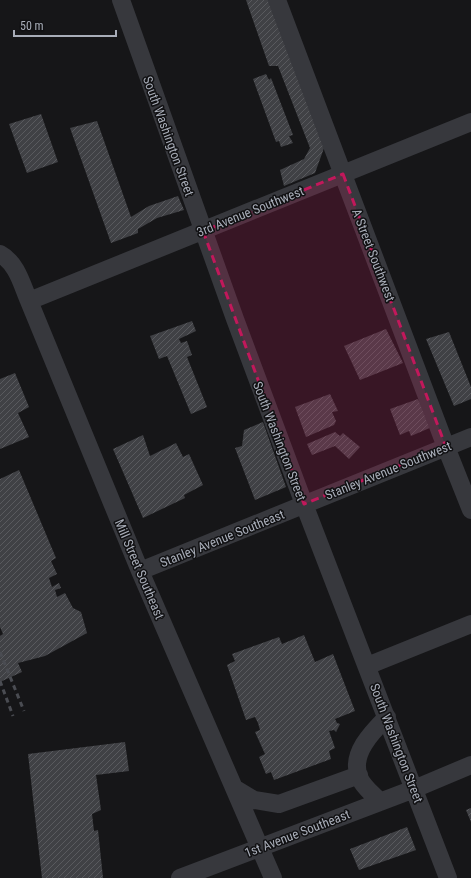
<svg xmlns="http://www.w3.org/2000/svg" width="471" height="878" font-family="'Roboto Condensed',sans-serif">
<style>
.building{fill:url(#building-hatch)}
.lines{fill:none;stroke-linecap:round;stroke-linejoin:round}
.minor{stroke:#37383d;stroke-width:18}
.rail{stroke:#4a4c52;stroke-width:3;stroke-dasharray:5 4;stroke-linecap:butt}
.marked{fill:#c2185b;fill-opacity:0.2;stroke:#c2185b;stroke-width:3;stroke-dasharray:8 5;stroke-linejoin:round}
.labels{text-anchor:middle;stroke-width:3;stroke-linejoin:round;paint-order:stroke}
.street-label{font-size:13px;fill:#a8adb8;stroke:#111113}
</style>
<defs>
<pattern id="building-hatch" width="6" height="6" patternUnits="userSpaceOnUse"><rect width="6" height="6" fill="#404145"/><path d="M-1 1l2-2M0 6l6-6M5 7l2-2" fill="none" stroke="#595a5e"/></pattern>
</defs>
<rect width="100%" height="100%" fill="#161618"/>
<path class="building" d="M246,0H271L324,148L315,173L284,186L280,170L304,159L310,148L278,66H269Z
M266,74L269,80L271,78L293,135L289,136L293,143L281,147L279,141L276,142L253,79Z
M41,114L58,162L27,173L9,124Z
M97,121L131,217L149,206L178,196L184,210L157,218L138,229V233L111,243L70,128Z
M192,321L196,331L179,339L181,343L187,341L192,355L187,357L207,407L191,414L167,356L159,359L150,336Z
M386,329L403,363L360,380L344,346Z
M449,332L471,387V399L454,406L426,339Z
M15,373L29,407L18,413L29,437L0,449V379Z
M330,394L338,411L332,412L336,421L334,425L306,437L295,407Z
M418,399L432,427L411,436L409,431L400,435L390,409Z
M263,422L286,487L255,500L235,448L242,446L244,430Z
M335,432L340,436L343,433L360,447L349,459L335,446L312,455L307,444Z
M143,435L150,456L176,443L183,457L189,454L203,485L184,495L185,498L143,518L113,449Z
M19,470L56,558L51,561L57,574L49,578L52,587L59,583L61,588L55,590L57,597L65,593L73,608L81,612L87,633L45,656L18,663L22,672L0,682V636L3,634L0,627V479Z
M304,635L315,662L333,654L355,711L335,719L337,723L340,724L336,732L334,730L329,731L335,748L329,751L331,759L274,780L271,772L266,774L259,757L265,754L255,732L260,730L258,723L255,717L246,720L227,665L235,661L232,654L279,637L282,644Z
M125,742L129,771L96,775L101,810L92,814L94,831L98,830L103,878H42L28,754Z
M471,808V822L466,810Z
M407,827L416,850L359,870L350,849Z"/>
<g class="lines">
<path class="minor" d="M121,0L235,319L304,504L448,878
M277,0L446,447L471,510
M0,254C17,263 22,285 29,301L140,571L273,878
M29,301L471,122
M140,571L471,437
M367,666L471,624
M234,788L254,800L279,804L359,775
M380,802C373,794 363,787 359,777C350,754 372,732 387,717
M180,878L414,789L471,765"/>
<path class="rail" d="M0,652L24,711
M0,681L13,716"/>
</g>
<path class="marked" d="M343,174L446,447L304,504L203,231Z"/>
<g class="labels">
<g class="street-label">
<text transform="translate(169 136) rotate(70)" y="5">South Washington Street</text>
<text transform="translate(250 211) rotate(-22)" y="5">3rd Avenue Southwest</text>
<text transform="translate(374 255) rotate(69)" y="5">A Street Southwest</text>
<text transform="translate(280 441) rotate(69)" y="5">South Washington Street</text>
<text transform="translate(388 470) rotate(-22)" y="5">Stanley Avenue Southwest</text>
<text transform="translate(222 538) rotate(-22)" y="5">Stanley Avenue Southeast</text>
<text transform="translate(140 569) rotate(67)" y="5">Mill Street Southeast</text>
<text transform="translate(397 743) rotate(69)" y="5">South Washington Street</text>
<text transform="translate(297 833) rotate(-21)" y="5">1st Avenue Southeast</text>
</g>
</g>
<path d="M14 30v6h102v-6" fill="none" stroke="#a8adb8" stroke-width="2"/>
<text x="20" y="30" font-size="12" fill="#a8adb8" stroke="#111113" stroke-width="3" paint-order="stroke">50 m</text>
</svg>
